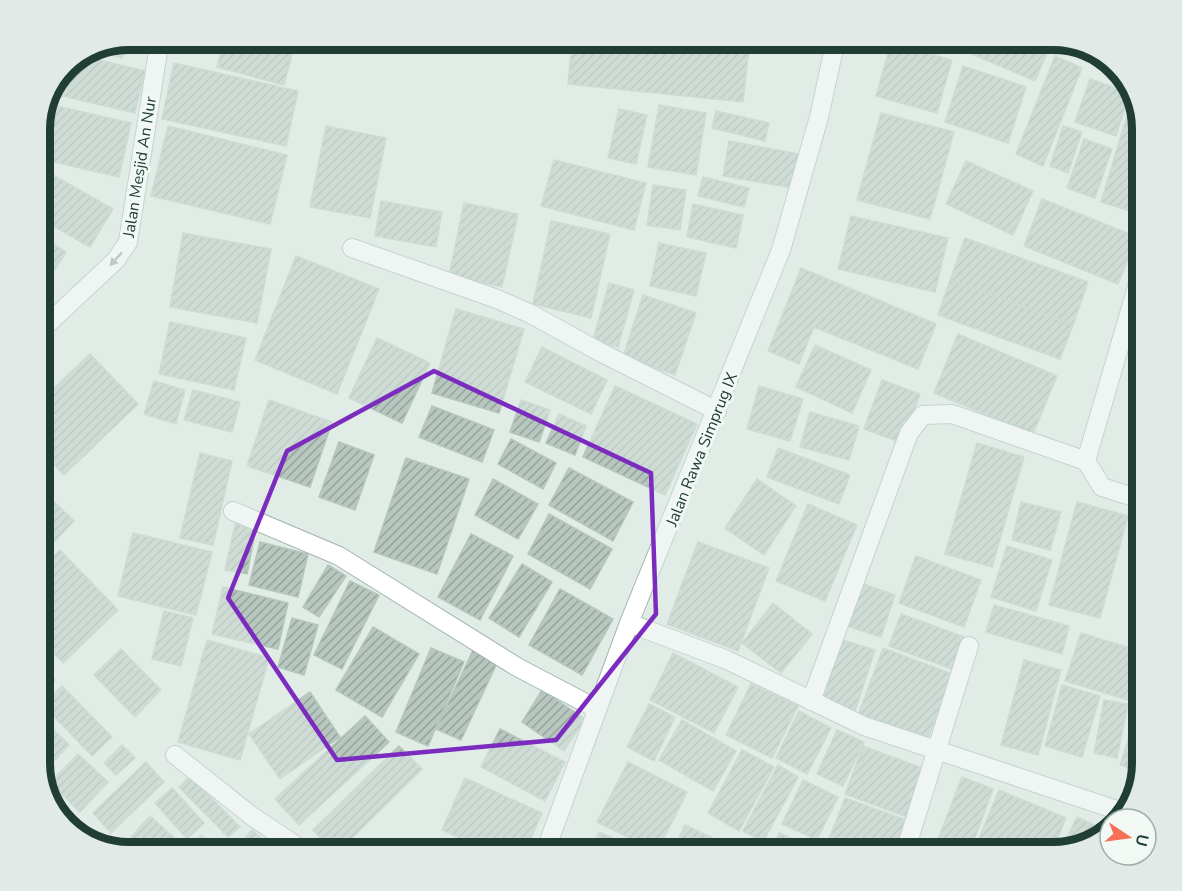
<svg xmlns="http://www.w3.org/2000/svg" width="1182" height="891" font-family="'Nunito Sans',sans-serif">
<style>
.building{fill:url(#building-hatch);stroke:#b4c6bd;stroke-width:1.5}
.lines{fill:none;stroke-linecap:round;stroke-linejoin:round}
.minor-casing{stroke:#a4b4ae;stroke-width:20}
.minor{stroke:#fff;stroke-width:18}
.oneway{fill:#909e9a}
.marked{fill:none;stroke:#7b2cbf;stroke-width:4.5;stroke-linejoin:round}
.labels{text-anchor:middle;stroke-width:6;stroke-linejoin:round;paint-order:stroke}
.street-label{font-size:16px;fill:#213e34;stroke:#f2f9f5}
.rim{fill:none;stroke:#213e34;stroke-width:8}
</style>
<defs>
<pattern id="building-hatch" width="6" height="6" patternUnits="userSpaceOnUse" patternTransform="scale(1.5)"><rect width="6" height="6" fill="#b7c7bf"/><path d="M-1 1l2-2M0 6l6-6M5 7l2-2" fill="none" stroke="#94a39c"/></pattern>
</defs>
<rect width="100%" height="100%" fill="#e2ece7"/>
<path class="building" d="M224,39H296L284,85L217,67Z
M572,39H750L743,102L568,84Z
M936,39H1053L1035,81Z
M127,40L122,58L97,51Z
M891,43L952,60L937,113L876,96Z
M83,56L145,71L135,113L54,94L69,61Z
M1055,56L1082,68L1043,166L1016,154Z
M174,63L298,91L286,146L162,119Z
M963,66L1026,87L1008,143L945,122Z
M1090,79L1130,93L1116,136L1075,122Z
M1132,99L1136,100L1143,128V215L1101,202Z
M53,105L131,123L119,177L41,159Z
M659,105L706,113L696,175L648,167Z
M619,109L647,115L636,164L608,158Z
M716,111L769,123L765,141L712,128Z
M881,113L954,132L930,219L857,200Z
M168,126L287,155L270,224L151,196Z
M326,126L386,138L370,218L310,207Z
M1063,126L1082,132L1068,173L1050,166Z
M1084,139L1112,149L1095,198L1067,188Z
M729,141L799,154L793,188L723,176Z
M554,160L646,183L634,230L541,206Z
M966,161L1033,191L1013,235L946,204Z
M53,175L113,209L90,247L39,218V199Z
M703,177L749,188L744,207L698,196Z
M653,185L686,190L680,230L647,225Z
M1042,199L1137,237L1118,284L1024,246Z
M381,201L442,212L436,247L375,236Z
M464,203L518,214L502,287L449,276Z
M693,204L743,215L736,248L687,237Z
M851,216L948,238L935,292L838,269Z
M551,221L610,234L591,318L533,304Z
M183,233L271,249L257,323L170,307Z
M39,235L66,252L39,295Z
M965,238L1088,282L1073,325L950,280Z
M659,243L706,253L696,296L650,286Z
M296,256L379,289L337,394L255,360Z
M801,268L936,324L918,369L814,327L799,364L768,351Z
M950,280L1073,325L1060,359L938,315Z
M609,283L634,290L618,347L593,340Z
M643,295L696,313L675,375L623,357Z
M456,309L524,329L499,413L432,393Z
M170,322L246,338L234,390L159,374Z
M958,334L1057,376L1033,434L934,393Z
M377,338L430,363L402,423L349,398Z
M815,345L871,370L852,413L796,387Z
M542,347L607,380L591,414L525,382Z
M90,354L138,404L64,475L39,449V402Z
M882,380L920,394L902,443L864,429Z
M154,381L185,390L176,424L144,414Z
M615,386L697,424L665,495L583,457Z
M759,386L803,399L790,441L747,429Z
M193,390L240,402L232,432L184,420Z
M269,400L332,422L310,487L247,466Z
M521,400L550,410L539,442L510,432Z
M432,406L494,430L482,462L419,437Z
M810,412L859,426L849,460L800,447Z
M559,414L586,426L575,455L546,443Z
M511,439L556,463L543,489L498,464Z
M339,442L374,455L355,510L319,497Z
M977,443L1024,457L992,567L945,554Z
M778,448L850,475L839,504L767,477Z
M200,453L232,461L213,545L180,538Z
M1143,454V472L1137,469Z
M406,458L469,479L437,574L374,552Z
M569,468L633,502L613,541L549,505Z
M493,479L538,504L518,539L475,515Z
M757,479L796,506L764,555L725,528Z
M39,487L74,521L39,558Z
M1021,502L1061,512L1050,550L1012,540Z
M1077,502L1128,516L1100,618L1049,605Z
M808,504L857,525L825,601L776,581Z
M549,514L612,549L590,589L528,554Z
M235,524L256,528L247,574L225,570Z
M133,533L212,552L196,615L118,596Z
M471,534L513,556L480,620L438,597Z
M260,542L308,554L298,597L249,585Z
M698,542L769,568L738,651L667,624Z
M1007,546L1052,560L1036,611L991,597Z
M60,550L118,610L63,663L39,638V570Z
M916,556L981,580L964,627L899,603Z
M522,564L552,582L519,637L489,618Z
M328,565L346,576L319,617L303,607Z
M350,581L379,595L342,669L314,655Z
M861,583L895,595L881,637L844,625Z
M223,587L288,603L278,649L212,634Z
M560,589L613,619L582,675L529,645Z
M773,603L812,634L781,673L742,643Z
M994,605L1069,626L1062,654L986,632Z
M164,611L193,618L181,666L152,659Z
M901,614L964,637L952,669L889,646Z
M292,618L318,625L304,675L278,667Z
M373,627L419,654L382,717L336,690Z
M1081,633L1143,652L1128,700L1065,681Z
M840,639L875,650L855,711L820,701Z
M207,640L269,658L240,760L178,742Z
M431,648L464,662L428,746L396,732Z
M474,648L499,659L461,740L436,729Z
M883,648L952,674L926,744L857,718Z
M121,649L161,690L135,717L94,675Z
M673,653L738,687L714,733L650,700Z
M1024,660L1061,670L1038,755L1001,745Z
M41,666L55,680L39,696V668Z
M751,684L798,706L772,758L726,735Z
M1062,685L1100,696L1082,757L1045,746Z
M62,686L112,737L92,756L43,705Z
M542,690L585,719L564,751L522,722Z
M310,692L340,737L280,779L249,734Z
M1143,694V763L1140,771L1120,765Z
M1104,700L1128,704L1117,758L1094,753Z
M649,704L675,717L654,761L627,747Z
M799,711L831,728L807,774L776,758Z
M40,716L69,745L41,775L39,768Z
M365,716L389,742L299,825L275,799Z
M682,720L736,751L713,791L659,760Z
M500,729L565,762L545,801L481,767Z
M837,730L864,742L843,786L817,774Z
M122,745L135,758L116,775L104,763Z
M399,746L422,769L338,852H334L313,830Z
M863,746L925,769L907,817L845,794Z
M742,750L774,767L739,831L708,813Z
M78,754L108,782L80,812L50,783Z
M146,762L164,782L111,833L93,813Z
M628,762L687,792L657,852L597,822Z
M778,765L798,777L763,842L743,831Z
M190,776L240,827L228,837L179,787Z
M962,777L993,789L970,852H962L937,842Z
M465,778L542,813L525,852H490L442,830Z
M803,780L838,797L817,840L782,824Z
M172,788L204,823L187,839L155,803Z
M999,790L1066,818L1052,852H984L975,848Z
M845,798L906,820L895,852H849L827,844Z
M150,816L179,842L171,852H133L124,845Z
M1077,817L1107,831L1093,843L1061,850Z
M685,825L724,843L720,852H672Z
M252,830L276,852H232Z
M599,832L644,852H590Z
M779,833L805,845L801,852H771Z
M201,835L221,852H186Z
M418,838L452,852H413Z
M733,839L760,852H727Z
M811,846L824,852H808Z"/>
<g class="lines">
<defs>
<path id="minor" d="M352,248L497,299L531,314L598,351L717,411
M39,332L116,260L128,242L160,39
M1086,461L1143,266
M1086,461L1102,487L1143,500
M233,511L339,556L517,667L597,709
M629,623L727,660L864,726L1126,813
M811,701L909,433L923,415L952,414L1086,461
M175,755L253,817L306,852
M58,814L82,836
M545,852L629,623L781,250L819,117L836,39
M905,852L969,646"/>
</defs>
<use href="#minor" class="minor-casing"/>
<use href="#minor" class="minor"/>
</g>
<defs><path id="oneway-solid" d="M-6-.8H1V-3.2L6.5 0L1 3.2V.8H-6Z" transform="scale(1.5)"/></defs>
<use class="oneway" href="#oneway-solid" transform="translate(116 259) rotate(132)"/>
<path d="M0 0H1182V891H0ZM434,371L651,473L656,614L556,740L337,760L228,598L287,451Z" fill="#e2ece7" fill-opacity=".55" fill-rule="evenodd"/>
<path class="marked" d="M434,371L651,473L656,614L556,740L337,760L228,598L287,451Z"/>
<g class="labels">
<g class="street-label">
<text transform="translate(139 167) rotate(-81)" y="6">Jalan Mesjid An Nur</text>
<text transform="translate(701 449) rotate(-68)" y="6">Jalan Rawa Simprug IX</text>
</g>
</g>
<path d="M0 0H1182V891H0ZM129 50H1053A79 79 0 0 1 1132 129V763A79 79 0 0 1 1053 842H129A79 79 0 0 1 50 763V129A79 79 0 0 1 129 50Z" fill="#e1eae6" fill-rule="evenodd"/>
<path class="rim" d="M129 50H1053A79 79 0 0 1 1132 129V763A79 79 0 0 1 1053 842H129A79 79 0 0 1 50 763V129A79 79 0 0 1 129 50Z"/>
<g transform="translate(1128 837) rotate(103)"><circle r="28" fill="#f2f9f5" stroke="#9eaea8" stroke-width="1.5"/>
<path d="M0-4.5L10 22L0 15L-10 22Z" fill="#f66f56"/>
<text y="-9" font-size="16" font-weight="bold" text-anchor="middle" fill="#213e34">U</text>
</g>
</svg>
